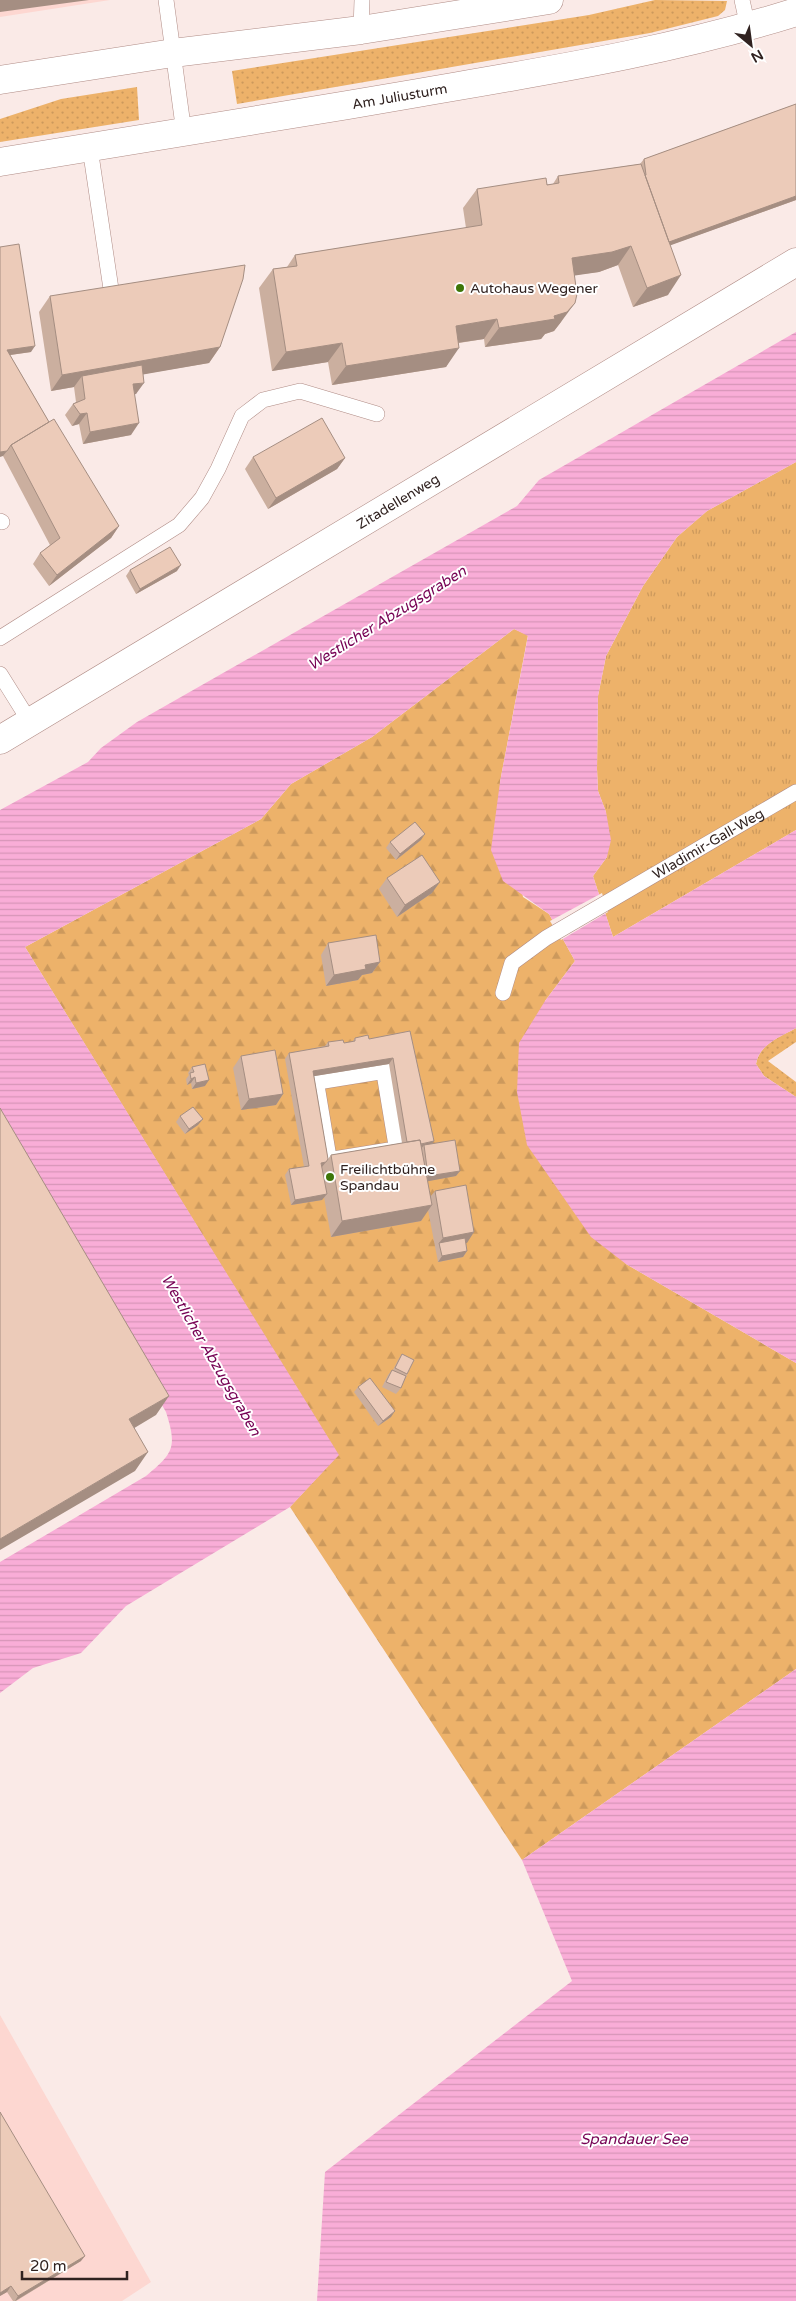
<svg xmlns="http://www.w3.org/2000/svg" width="796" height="2301" font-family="'Varela Round',sans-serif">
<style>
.built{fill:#fdd7d1}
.grass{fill:url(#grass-dots)}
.forest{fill:url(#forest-firs)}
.park{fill:url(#park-tufts)}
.water{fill:url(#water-rules)}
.pier{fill:#faeae7}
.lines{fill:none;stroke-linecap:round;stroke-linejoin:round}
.lane-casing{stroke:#b08c86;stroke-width:16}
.street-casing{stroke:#b08c86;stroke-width:29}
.secondary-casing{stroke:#b08c86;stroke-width:29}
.lane{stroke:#fff;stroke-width:15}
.street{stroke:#fff;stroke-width:28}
.secondary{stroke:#fff;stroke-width:28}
.wall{fill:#cbaf9f;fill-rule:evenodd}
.shaded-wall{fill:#a58e82}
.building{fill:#eccbb9;stroke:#a58e82}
.poi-dot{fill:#3e7608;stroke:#fff;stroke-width:2}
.labels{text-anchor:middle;stroke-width:4;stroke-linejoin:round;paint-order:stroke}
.street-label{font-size:14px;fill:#302220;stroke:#fff}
.poi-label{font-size:14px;fill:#302220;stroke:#fff;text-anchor:start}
.water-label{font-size:15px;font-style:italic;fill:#760254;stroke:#fff}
</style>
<defs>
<pattern id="grass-dots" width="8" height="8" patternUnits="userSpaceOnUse" patternTransform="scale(1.25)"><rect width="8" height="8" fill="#edb26a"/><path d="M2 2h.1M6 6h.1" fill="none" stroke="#cc995c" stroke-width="1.8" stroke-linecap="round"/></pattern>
<pattern id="forest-firs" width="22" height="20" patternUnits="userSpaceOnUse" patternTransform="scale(1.25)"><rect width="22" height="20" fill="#edb26a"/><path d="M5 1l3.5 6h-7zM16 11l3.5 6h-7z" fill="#cc995c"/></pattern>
<pattern id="park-tufts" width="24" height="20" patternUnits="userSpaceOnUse" patternTransform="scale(1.25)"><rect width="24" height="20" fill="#edb26a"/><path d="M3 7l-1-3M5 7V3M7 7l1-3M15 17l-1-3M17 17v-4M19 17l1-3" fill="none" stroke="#cc995c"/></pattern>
<pattern id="water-rules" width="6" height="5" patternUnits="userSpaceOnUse" patternTransform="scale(1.25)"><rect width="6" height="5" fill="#f9add7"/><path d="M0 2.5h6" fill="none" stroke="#d695b8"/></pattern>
</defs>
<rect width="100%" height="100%" fill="#faeae7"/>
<path class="built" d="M0,0H110L0,17Z
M0,2015L151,2282L122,2301H0Z"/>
<path class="grass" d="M655,0L727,1L725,10L718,16L650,33L237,104L232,71L589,15Z
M137,87L139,120L0,142V119L61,99Z
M796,1028V1042L768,1061L796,1082V1097L764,1076L756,1064C759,1044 780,1037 796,1028Z"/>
<path class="forest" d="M514,629L528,635L500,782L523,897L549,914L575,961L545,1001L626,1264L796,1363V1669L522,1860L290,1507L338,1455L25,947L261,819L291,784L372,737Z"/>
<path class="park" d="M796,462V830L613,937L593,876L607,857L606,812L598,791L597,769L598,696L606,656L643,586L677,537L707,511Z"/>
<path class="water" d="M796,332V462L707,511L677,537L643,586L606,656L598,696L597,769L598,791L606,812L611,840L607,857L593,876L613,937L796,830V1028C781,1037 759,1044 756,1064L764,1076L796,1097V1363L626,1264L591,1237L527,1145L517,1092L519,1043L545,1001L575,961L549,914L503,881L491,850L500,782L528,636L514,629L372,737L291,784L261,819L25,947L339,1455L290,1507L126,1606L81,1653L33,1668L0,1693V1562L146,1476C174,1453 177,1447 166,1412L0,1128V810L88,762L101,748L137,722L517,506L539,480Z
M796,1669V2301H317L325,2172L572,1981L522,1860Z"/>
<path class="pier" d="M602,893L608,912L561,940L550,921Z"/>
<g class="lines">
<defs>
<g id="lane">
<path d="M166,0L184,133"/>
<path d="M742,0L748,27"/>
<path d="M361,30L362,0"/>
<path d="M90,148L111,289"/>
<path d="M0,521L2,522"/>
<path d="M0,638L179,525L202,498L218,469L242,416L263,400L300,391L377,414"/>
<path d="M0,674L30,722"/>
<path id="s1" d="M503,993L512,963L546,938L796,792"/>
</g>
<g id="street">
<path id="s2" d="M0,740L796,262"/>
<path d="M389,1064L404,1154L324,1167L309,1077Z"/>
</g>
<g id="secondary">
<path d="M0,80L173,53L361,30L549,0"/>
<path id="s3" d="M0,162C140,140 279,117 418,93C545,71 673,51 796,12"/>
</g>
</defs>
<use href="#lane" class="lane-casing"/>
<use href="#street" class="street-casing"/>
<use href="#secondary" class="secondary-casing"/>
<use href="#lane" class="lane"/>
<use href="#street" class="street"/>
<use href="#secondary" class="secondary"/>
</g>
<path class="wall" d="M796,104V200L670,245L668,295L633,307L618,265L599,272L574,275L561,322L554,331L545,334L541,339L485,347L484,339L459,343L446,367L332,385L328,362L272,371L259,288L273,269L287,267L295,255L466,228L463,208L477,189L553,184L558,176L640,164L644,159Z
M0,247L31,352L10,355L49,422L119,526L111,538L49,586L33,564L40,553L50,545L3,456Z
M50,296L220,347L209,363L143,374L136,394H134L131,435L83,444L79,424L72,426L65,415L73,404L76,402L74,387L51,391L39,312Z
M253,457L345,458L337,469L268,509L245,469Z
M130,570L177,571L136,594L126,576Z
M421,840L396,860L386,848L390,842Z
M387,878L432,893L397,917L379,889Z
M328,943L380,962L372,973L362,975L358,980L326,986L321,955Z
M410,1031L434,1141L432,1143L460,1171L456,1176L427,1181L430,1197L435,1191L474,1232L466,1243L467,1251L463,1257L438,1262L428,1210L421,1221L331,1237L324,1197L322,1200L291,1205L285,1175L289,1169L304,1167L285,1059L289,1053L325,1046L328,1042L344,1043L352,1042L355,1038L369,1039ZM389,1064L402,1143L331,1155L328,1159L314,1076Z
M241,1056L283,1094L276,1105L241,1110L233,1068Z
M192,1067L205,1086L192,1089L191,1083L187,1085L186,1079L189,1075L188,1073Z
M180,1116L198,1125L185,1134L176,1122Z
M402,1354L414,1360L401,1388L396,1394L382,1387L388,1375L392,1370H393L398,1360Z
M358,1387L391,1417L378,1426L354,1392Z
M0,2112L81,2261L16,2301H13L7,2292L0,2296Z"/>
<path class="shaded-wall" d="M0,0H89L0,12Z
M796,196V200L652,252L656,246Z
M631,246L618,265L599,272L558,278L572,258Z
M681,275L668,295L633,307L647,288Z
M575,303L561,322L554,331L545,334L541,339L485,347L499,328L554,316Z
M497,319L484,339L443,345L456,326Z
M342,343L328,362L272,371L286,352Z
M35,346L31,352L3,356L7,350Z
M220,347L209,363L83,385L82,376L74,387L51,391L62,375Z
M459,348L446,367L332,385L346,366Z
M144,383L136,394L125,396L133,384Z
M87,413L79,424L72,426L80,414Z
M139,423L131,435L83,444L90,432Z
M7,451L3,456L0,457V452Z
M345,458L337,469L268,509L276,498Z
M119,526L111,538L49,586L57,575Z
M181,565L177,571L136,594L140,589Z
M425,834L421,840L396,860L400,854Z
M440,882L432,893L397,917L405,905Z
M380,962L372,973L362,975L358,980L326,986L334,975L365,965Z
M393,1058L389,1064L309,1077L313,1071Z
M195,1077L191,1083L187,1085L191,1079Z
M209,1080L205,1086L192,1089L196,1083Z
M283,1094L276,1105L241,1110L249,1099Z
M203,1119L198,1125L185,1134L189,1129Z
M434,1141L430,1147L424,1145L421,1149L408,1148Z
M326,1162L322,1167L321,1163Z
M460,1171L456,1176L424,1182L428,1176Z
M327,1194L322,1200L291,1205L295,1200Z
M432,1205L421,1221L331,1237L342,1221Z
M474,1232L467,1243L440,1248L439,1243L443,1238Z
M467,1251L463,1257L438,1262L442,1256Z
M169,1396L156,1415L116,1439L129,1419Z
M395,1411L391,1417L378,1426L383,1421Z
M148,1452L135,1471L0,1550V1539Z
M85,2256L81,2261L15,2301L18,2296Z
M11,2286L7,2292L0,2296V2293Z"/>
<path class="building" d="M796,104V196L669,242L645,175H646L644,159Z
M641,164L681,275L647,288L631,246L612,252L572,258L577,294L575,303L567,312L554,316L555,319L499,328L497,319L456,326L459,348L346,366L342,343L286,352L273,269L297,266L295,255L482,225L477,189L546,178L547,185L559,183L558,176Z
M19,244L35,346L7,350L49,422L11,445L7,451L0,452V247Z
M245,265L243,279L220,347L62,375L50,296Z
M142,365L144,383L133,384L139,423L90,432L87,413L80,414L73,404L85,399L82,376Z
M322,418L345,458L276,498L253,457Z
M54,419L119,526L57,575L40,553L60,538L11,445Z
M170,547L181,565L140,589L130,570Z
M415,822L425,834L400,854L390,842Z
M422,855L440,882L405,905L387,878Z
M376,935L380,962L365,965L366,969L334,975L328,943Z
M410,1031L434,1141L421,1144L420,1140L407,1142L393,1058L313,1071L328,1159L326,1162L321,1163L327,1194L295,1200L289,1169L309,1166L289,1053L329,1046L328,1042L343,1040L344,1043L355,1041V1038L368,1035L369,1039Z
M275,1050L283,1094L249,1099L241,1056Z
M205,1064L209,1080L196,1083L195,1077L191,1079L190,1073L194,1072L192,1067Z
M193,1107L203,1119L189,1129L180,1116Z
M0,1108L169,1396L129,1419L148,1452L0,1539Z
M420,1140L432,1205L342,1221L331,1155Z
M455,1140L460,1171L428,1176L424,1145Z
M466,1185L474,1232L443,1238L435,1191Z
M465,1238L467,1251L442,1256L439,1243Z
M402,1354L414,1360L407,1374L395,1368Z
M392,1370L406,1376L401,1388L386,1382Z
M370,1378L395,1411L383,1421L358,1387Z
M0,2112L85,2256L18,2296L11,2286L0,2293Z"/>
<g class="poi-dot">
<circle cx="460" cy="288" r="5"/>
<circle cx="330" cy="1177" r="5"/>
</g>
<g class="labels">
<g class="street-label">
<text dy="5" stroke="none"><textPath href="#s3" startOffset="405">Am Juliusturm</textPath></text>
<text dy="5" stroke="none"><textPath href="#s2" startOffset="464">Zitadellenweg</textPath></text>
<text dy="5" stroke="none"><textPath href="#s1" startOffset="261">Wladimir-Gall-Weg</textPath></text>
</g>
<g class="poi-label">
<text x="470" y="293">Autohaus Wegener</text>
<text x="340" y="1174">Freilichtbühne<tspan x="340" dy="16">Spandau</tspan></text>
</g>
<g class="water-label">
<text transform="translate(387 618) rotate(-32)" y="5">Westlicher Abzugsgraben</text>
<text transform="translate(211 1355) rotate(60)" y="5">Westlicher Abzugsgraben</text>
<text x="634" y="2144">Spandauer See</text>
</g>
</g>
<g transform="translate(751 45) rotate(151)" stroke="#ffffff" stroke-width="4" paint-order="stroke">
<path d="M0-4L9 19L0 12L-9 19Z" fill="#302220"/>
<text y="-8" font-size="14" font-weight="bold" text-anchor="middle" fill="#302220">N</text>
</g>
<path d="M22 2271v8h105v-8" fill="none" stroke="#302220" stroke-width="2.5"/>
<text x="30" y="2271" font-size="15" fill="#302220" stroke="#ffffff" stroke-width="4" paint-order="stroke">20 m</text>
</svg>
